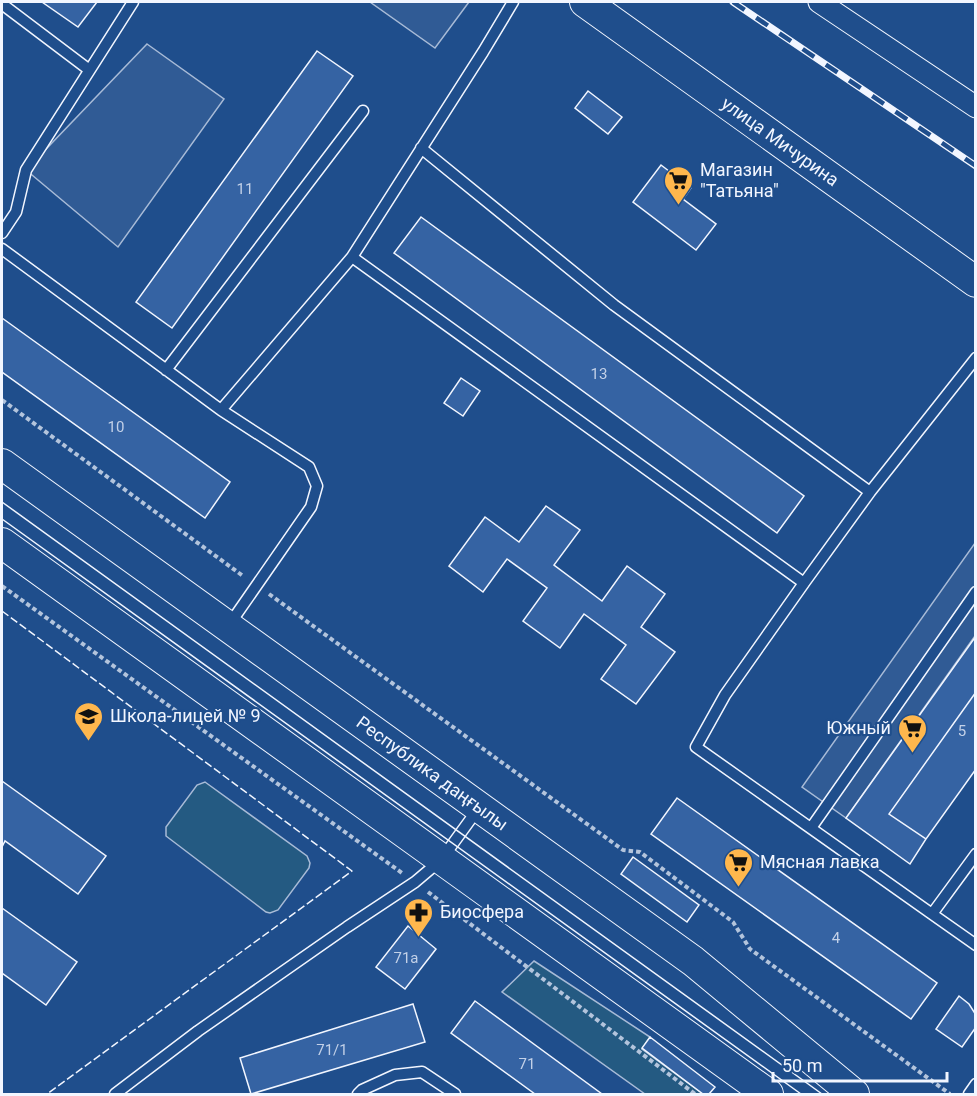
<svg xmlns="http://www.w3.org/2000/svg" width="977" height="1096" font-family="Roboto,sans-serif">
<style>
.green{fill:#245a82;stroke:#a8bbd7;stroke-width:1.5}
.parking{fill:#305b95;stroke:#a8bbd7;stroke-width:1.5}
.building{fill:#3563a3;stroke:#f2f6ff;stroke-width:1.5}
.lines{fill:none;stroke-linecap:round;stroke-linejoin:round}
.service-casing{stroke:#f2f6ff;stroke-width:13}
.minor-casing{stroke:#f2f6ff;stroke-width:23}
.secondary-casing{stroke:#f2f6ff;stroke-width:32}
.path{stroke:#b3c4dc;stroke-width:4;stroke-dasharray:4.5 3;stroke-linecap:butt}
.service{stroke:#1f4e8c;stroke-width:10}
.minor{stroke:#1f4e8c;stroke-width:21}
.secondary{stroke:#1f4e8c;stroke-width:30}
.tram{stroke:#f2f6ff;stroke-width:1.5}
.rail-casing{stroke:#f2f6ff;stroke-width:7}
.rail{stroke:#1f4e8c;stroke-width:4.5;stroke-dasharray:14;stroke-linecap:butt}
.fence{stroke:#f2f6ff;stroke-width:1.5;stroke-dasharray:8 3;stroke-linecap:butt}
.labels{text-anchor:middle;stroke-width:4.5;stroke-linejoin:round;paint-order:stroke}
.number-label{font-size:15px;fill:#c3d1e8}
.street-label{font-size:18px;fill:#f2f6ff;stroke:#1f4e8c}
.poi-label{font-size:18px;fill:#f2f6ff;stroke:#1f4e8c;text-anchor:start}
</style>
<rect width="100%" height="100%" fill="#1f4e8c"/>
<path class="green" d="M205,782L307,856L310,863L309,868L278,910L270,913L266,912L166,836V827L197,785Z
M534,961L650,1037L642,1049L703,1094H645L502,992Z"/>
<path class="parking" d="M370,2H469L435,48Z
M147,44L224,99L118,247L26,170Z
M975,543V636L846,818L802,787Z"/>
<path class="building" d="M42,2H97L78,27Z
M317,51L353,76L172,328L136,302Z
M588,91L622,117L608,134L575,108Z
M661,165L691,188L683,199L716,224L696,250L633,202Z
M421,217L804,496L777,533L394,253Z
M2,318L230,482L205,518L2,372Z
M461,378L480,391L463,416L444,403Z
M546,506L580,530L554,565L602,601L627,566L665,594L641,627L675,652L636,704L601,679L626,645L584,614L560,648L523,621L547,588L507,559L483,592L449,566L485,517L519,542Z
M976,636V692L889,814L926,839L910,864L846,818Z
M976,692V769L926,839L889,814Z
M2,781L106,856L78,894L5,841L2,847Z
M677,798L937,983L911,1019L651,834Z
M633,857L699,905L687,922L621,874Z
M2,908L77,962L46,1005L2,973Z
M408,926L436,949L405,989L376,967Z
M959,996L969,1004L976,1015V1027L962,1047L936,1029Z
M475,1001L602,1094H535L451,1033Z
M413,1004L425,1042L251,1094L240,1058Z
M650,1037L715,1087L709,1094H703L642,1048Z"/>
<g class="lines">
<defs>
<path id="service" d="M2,4L88,69
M2,233L16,212L26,170L133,2
M2,249L221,410L309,467L317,486L311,507L229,625
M352,257L804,583L870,492L614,305L421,148
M166,370L363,111
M221,410L352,257L483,52L513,2
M870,492L976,358
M804,583L725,695L696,747L932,914
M811,828L976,592
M976,854L932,914L976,945
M115,1094L198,1031L347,927L415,882L441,860L478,809
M358,1094L362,1090L395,1075L422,1072L455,1094
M969,1094L976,1084"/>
<path id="minor" d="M819,2L976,107"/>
<g id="secondary">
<path id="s1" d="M585,2L976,282"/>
<path id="s2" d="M2,464L693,961L854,1094"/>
<path d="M2,543L768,1094"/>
</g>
</defs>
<use href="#service" class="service-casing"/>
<use href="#minor" class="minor-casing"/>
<use href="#secondary" class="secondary-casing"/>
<path class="path" d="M2,400L243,576
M2,586L402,873
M269,594L623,850L640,852L733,922L750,949L950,1094
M428,892L695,1094"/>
<use href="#service" class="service"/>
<use href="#minor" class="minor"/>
<use href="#secondary" class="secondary"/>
<path class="tram" d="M2,502L822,1094
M2,519L801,1094"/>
<defs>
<path id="rail" d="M733,2L976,166"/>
</defs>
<use href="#rail" class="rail-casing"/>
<use href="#rail" class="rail"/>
<path class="fence" d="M2,611L352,871L47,1094"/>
</g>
<defs>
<symbol id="supermarket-pin" viewBox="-11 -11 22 30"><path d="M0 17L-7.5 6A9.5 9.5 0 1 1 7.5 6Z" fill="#ffb74d" stroke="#1f4e8c"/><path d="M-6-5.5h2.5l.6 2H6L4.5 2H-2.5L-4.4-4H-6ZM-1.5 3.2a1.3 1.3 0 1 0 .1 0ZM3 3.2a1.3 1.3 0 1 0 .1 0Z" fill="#111"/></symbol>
<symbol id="school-pin" viewBox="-11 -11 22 30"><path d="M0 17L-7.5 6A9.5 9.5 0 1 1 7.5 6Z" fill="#ffb74d" stroke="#1f4e8c"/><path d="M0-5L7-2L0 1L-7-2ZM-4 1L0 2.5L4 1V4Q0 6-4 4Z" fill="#111"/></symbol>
<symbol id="pharmacy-pin" viewBox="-11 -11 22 30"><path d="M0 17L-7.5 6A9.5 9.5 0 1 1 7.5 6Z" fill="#ffb74d" stroke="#1f4e8c"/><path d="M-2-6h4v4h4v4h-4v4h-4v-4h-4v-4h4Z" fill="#111"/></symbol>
</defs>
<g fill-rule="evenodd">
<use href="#supermarket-pin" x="662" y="164" width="33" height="45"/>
<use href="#school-pin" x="72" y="700" width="33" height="45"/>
<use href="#supermarket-pin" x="896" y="712" width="33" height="45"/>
<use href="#supermarket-pin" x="722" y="846" width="33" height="45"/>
<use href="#pharmacy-pin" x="402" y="896" width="33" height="45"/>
</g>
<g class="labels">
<g class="number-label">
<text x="245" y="194">11</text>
<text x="599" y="379">13</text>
<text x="116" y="432">10</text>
<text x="962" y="736">5</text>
<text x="836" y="943">4</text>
<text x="406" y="963">71а</text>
<text x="332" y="1055">71/1</text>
<text x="527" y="1069">71</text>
</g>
<g class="street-label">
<text dy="6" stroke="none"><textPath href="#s1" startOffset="240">улица Мичурина</textPath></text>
<text dy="6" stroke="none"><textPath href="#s2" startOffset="530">Республика даңғылы</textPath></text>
</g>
<g class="poi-label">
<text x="700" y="176">Магазин<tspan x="700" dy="21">"Татьяна"</tspan></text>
<text x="110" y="722">Школа-лицей № 9</text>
<text x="891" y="734" text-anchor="end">Южный</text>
<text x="760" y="868">Мясная лавка</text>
<text x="440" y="918">Биосфера</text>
</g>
</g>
<rect width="977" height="1096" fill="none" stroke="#f2f6ff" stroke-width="6"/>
<path d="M773 1072v9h174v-9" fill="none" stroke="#f2f6ff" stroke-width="3"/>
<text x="782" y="1072" font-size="18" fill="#f2f6ff" stroke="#1f4e8c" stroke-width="4.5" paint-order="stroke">50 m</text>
</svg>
